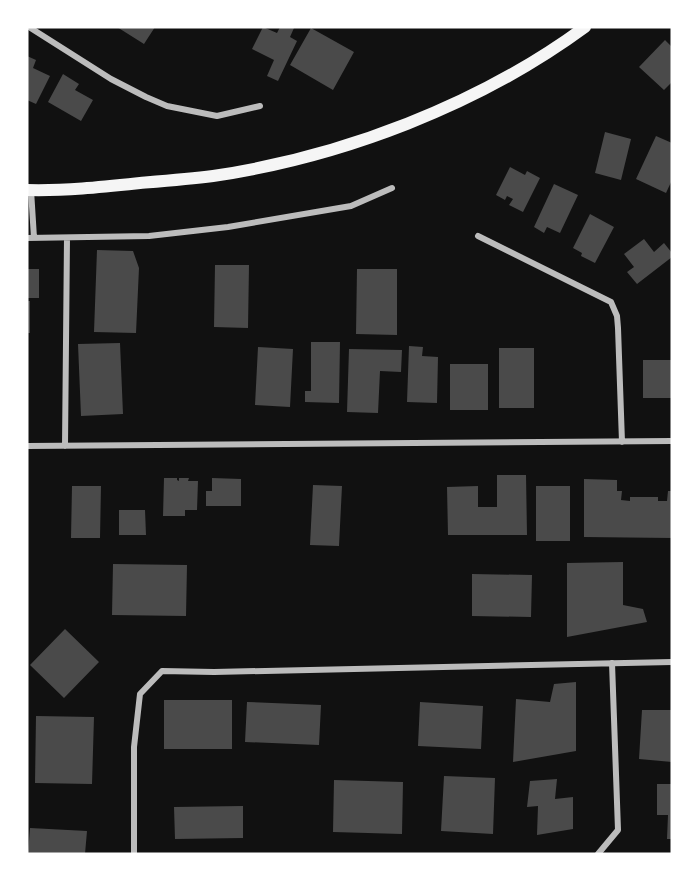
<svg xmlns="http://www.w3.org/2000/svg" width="699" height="881" font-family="'DM Sans',sans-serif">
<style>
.building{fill:#4a4a4a}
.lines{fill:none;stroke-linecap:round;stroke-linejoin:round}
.minor{stroke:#bcbcbc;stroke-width:6}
.secondary{stroke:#f5f5f5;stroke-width:12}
</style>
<rect width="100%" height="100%" fill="#111"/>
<path class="building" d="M117,27H155L144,44Z
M263,27L277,33L280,27L294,28L290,37L297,41L278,81L267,76L274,60L252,49Z
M311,28L354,52L333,90L290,65Z
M665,40L672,47V82L664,90L639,67Z
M27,56L36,60L33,68L50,76L36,104L27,100Z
M63,74L79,84L75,90L93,100L81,121L48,102Z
M605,132L631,139L621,180L595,173Z
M656,136L672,143V180L666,193L636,179Z
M510,167L525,175L527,171L540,178L523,212L509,205L513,199L507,196L505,200L496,195Z
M554,184L578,195L560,233L547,227L544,233L534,227Z
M590,214L614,227L595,263L581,256L582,253L573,248Z
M644,239L654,252L664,243L672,253V257L637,284L627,272L634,267L624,254Z
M97,250L133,251L139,268L136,333L94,332Z
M215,265H249L248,328L214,327Z
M27,269H39V298H27Z
M357,269H397V335L356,334Z
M27,301H30V333H27Z
M311,342H340L339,403L305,402V391H311Z
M120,343L123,414L81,416L78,344Z
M409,346L423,347L422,356L438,357L437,403L407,402Z
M258,347L293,349L290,407L255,405Z
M499,348H534V408H499Z
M349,349L402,350L401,372L380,371L378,413L347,412Z
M643,360H672V398H643Z
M450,364H488V410H450Z
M497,475H526L527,535H448L447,487L478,486V507H497Z
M164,478H177V480L179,481V478H189L188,481H198L197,510H185V516H163Z
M212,478L241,479V506H206V491H212Z
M584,479L617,480V491H622L621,500L630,501V497H658V501H667L668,491H672V538L584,537Z
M313,485L342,486L339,546L310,545Z
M72,486H101L100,538H71Z
M536,486H570V541H536Z
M119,510H145L146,535H119Z
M623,562V605L643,609L647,622L567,637V563Z
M113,564L187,565L186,616L112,615Z
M472,574L532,575L531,617L472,616Z
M65,629L99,662L64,698L30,665Z
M576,682V751L513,762L516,699L550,702L554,684Z
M164,700H232V749H164Z
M247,702L321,705L319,745L245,742Z
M420,702L483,706L481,749L418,746Z
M642,710H672V762L639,759Z
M36,716L94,717L92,784L35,783Z
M444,776L495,778L493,834L441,831Z
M557,779L555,799L573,797V829L537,835L538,806L527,807L530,781Z
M334,780L403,782L402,834L333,832Z
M657,784H672V839H667L668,815H657Z
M243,806V838L175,839L174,807Z
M30,828L87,831L85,854H28Z"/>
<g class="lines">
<path class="minor" d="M29,27L111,79L146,97L167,106L217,116L260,106
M31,190L34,238
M478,236L611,302L617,316L618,328L622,442
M27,238L149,236L228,227L351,206L392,188
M27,446L672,441
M65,446L67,238
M134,854V747L140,694L162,671L214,672L672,662
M598,854L618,830L612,663"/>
<path class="secondary" d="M27,190C65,191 102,187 140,183C164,181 189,179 213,176C342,157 479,105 585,27"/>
</g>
<rect width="699" height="881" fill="none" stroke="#ffffff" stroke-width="57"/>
</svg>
